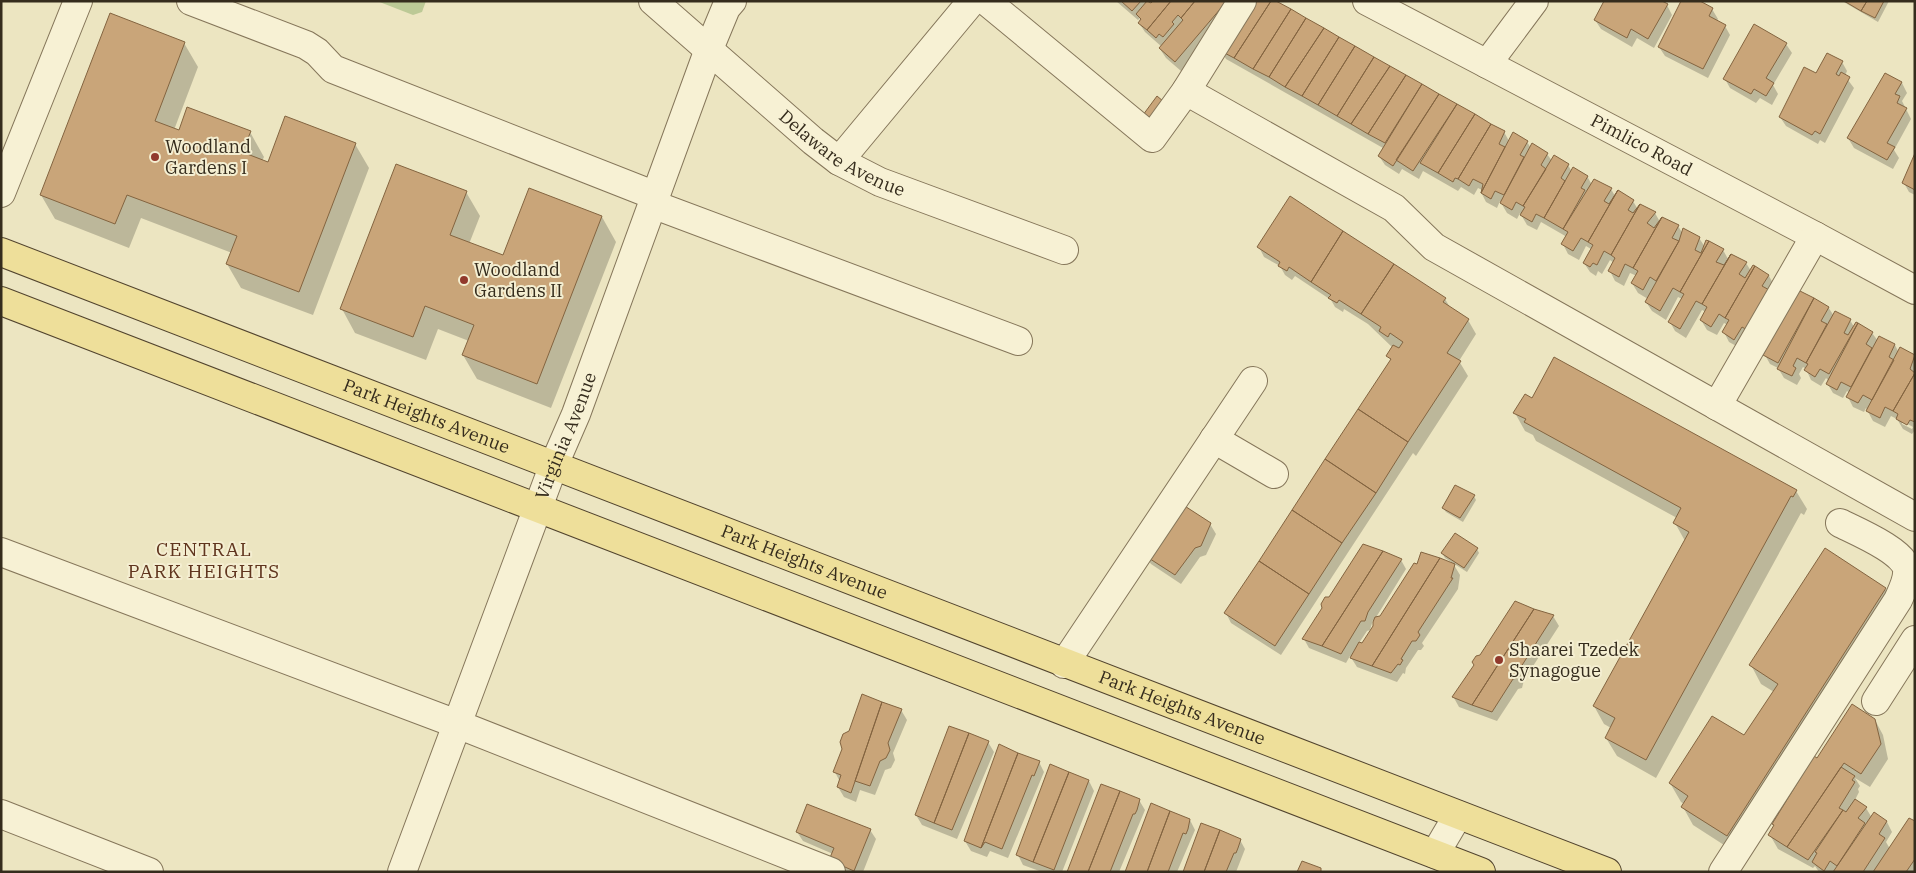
<svg xmlns="http://www.w3.org/2000/svg" width="1916" height="873" font-family="'IBM Plex Serif',serif">
<style>
.green{fill:#bcc996}
.shadow{fill:#0003;fill-rule:evenodd}
.building{fill:#c9a579;stroke:#836440}
.lines{fill:none;stroke-linecap:round;stroke-linejoin:round}
.minor-casing{stroke:#85765a;stroke-width:30}
.major-casing{stroke:#52442e;stroke-width:30}
.minor{stroke:#f7f1d4;stroke-width:28}
.major{stroke:#eedf9a;stroke-width:28}
.poi-dot{fill:#91392c;stroke:#f4eed1;stroke-width:2}
.labels{text-anchor:middle;stroke-width:4;stroke-linejoin:round;paint-order:stroke}
.street-label{font-size:18px;fill:#352c1d;stroke:#f4eed1}
.poi-label{font-size:18px;fill:#352c1d;stroke:#f4eed1;text-anchor:start}
.neighbourhood-label{font-size:19px;letter-spacing:1px;fill:#60351e;stroke:#f4eed1}
</style>
<rect width="100%" height="100%" fill="#ece5c1"/>
<path class="green" d="M377,1H426L422,12L413,15Z"/>
<path class="shadow" d="M1116,1H1149L1151,5L1240,1L1181,71L1166,58L1160,49L1162,47L1145,32L1139,23L1140,18L1138,20Z
M1274,1L1504,132L1509,141L1527,142L1531,148L1547,154L1552,161L1568,165L1572,172L1587,176L1592,185L1611,189L1615,196L1633,201L1637,208L1639,205L1655,213L1660,222L1678,226L1683,234L1699,238L1705,247L1707,242L1723,250L1728,259L1730,255L1746,263L1751,271L1754,267L1769,276L1774,285L1740,348L1729,342L1724,332L1728,325L1724,323L1717,335L1707,330L1701,320L1706,312L1702,310L1686,338L1675,331L1670,322L1682,299L1678,297L1666,320L1652,311L1646,302L1648,299L1638,293L1632,283L1637,276L1630,273L1624,286L1615,281L1610,271L1614,263L1610,260L1602,274L1598,271L1596,276L1590,272L1584,263L1591,249L1586,246L1579,260L1568,254L1563,244L1567,237L1541,222L1537,230L1527,225L1520,213L1517,219L1507,213L1500,201L1497,208L1486,202L1481,192L1482,190L1478,188L1474,195L1461,187L1458,191L1423,171L1419,179L1402,169L1399,174L1385,165L1379,156L1383,148L1226,59L1221,50Z
M1697,1L1712,9L1718,19L1717,21L1725,26L1730,35L1708,78L1665,56L1659,47Z
M1842,1H1889L1878,22Z
M1667,5L1672,15L1654,48L1637,38L1632,47L1601,29L1595,20Z
M184,43L198,67L174,130L250,132L264,157L262,161L269,164L355,144L369,168L313,315L241,288L227,264L232,253L141,218L129,248L55,219L41,195Z
M1786,44L1792,53L1773,85L1778,94L1772,105L1760,98L1756,103L1730,88L1725,79Z
M1842,62L1847,71L1845,76L1854,88L1825,143L1820,140L1818,144L1786,126L1780,117L1817,74Z
M1886,74L1902,83L1907,93L1902,101L1911,119L1894,150L1899,158L1893,169L1854,148L1848,138Z
M1915,158V195L1909,192L1904,183Z
M530,190L602,217L616,242L551,408L477,379L463,355L469,341L438,329L426,360L355,333L342,309L466,192L480,216L469,244L504,257Z
M1259,247L1445,299L1451,309L1468,320L1476,334L1459,361L1468,376L1416,456L1413,453L1281,655L1231,623L1226,613L1391,361L1388,356L1393,348L1368,324L1344,309L1343,312L1335,307L1331,300L1295,276L1292,280L1285,275L1280,266L1264,257Z
M1799,292L1828,307L1834,316L1850,320L1854,327L1856,324L1872,333L1878,341L1880,337L1895,345L1899,353L1901,349L1915,356V430L1912,434L1903,429L1897,419L1891,416L1885,427L1873,421L1866,408L1864,412L1853,407L1848,397L1850,393L1847,391L1843,398L1833,393L1827,383L1828,380L1826,378L1821,386L1811,380L1806,369L1803,367L1799,374L1801,378L1797,385L1784,378L1778,368L1770,364L1765,355L1767,348L1761,339ZM1902,421L1913,427L1912,429L1902,424Z
M1515,413L1796,491L1807,509L1804,515L1801,513L1656,778L1617,756L1606,738L1611,728L1604,724L1594,706L1685,541L1675,523L1677,518L1536,441L1533,435L1525,431Z
M1474,496L1476,500L1463,522L1446,512L1443,508Z
M1210,524L1216,534L1206,555L1200,557L1181,584L1151,564L1145,555Z
M1477,549L1479,553L1467,572L1445,558L1442,553Z
M1401,560L1406,569L1375,619L1381,617L1454,565L1460,575L1458,589L1422,643L1424,646L1421,650H1418L1406,668L1405,674L1403,673L1397,682L1357,667L1350,656L1346,663L1309,648L1304,639ZM1373,620L1375,627L1363,645L1359,643L1367,631L1370,630Z
M1885,589L1896,607L1738,854L1693,825L1683,807L1684,804L1681,802L1670,783L1744,737L1774,692L1761,684L1751,665Z
M1516,603L1553,616L1559,626L1524,680L1522,688L1518,689L1497,721L1459,707L1454,698Z
M901,710L907,720L893,753L895,760L891,768L885,770L875,795L860,790L856,802L844,797L838,787L840,782L835,772Z
M1875,720L1883,735L1888,759L1870,787L1855,778L1860,786L1858,789L1859,792L1855,800L1866,808L1872,818L1875,814L1887,822L1892,832L1886,842L1890,849L1915,823V872H1819L1815,866L1813,868L1778,849L1770,835L1818,760Z
M988,742L994,752L957,839L922,825L916,815Z
M1039,762L1044,772L1008,858L990,851L987,857L971,851L965,841Z
M1089,781L1094,791L1062,872H1042L1023,865L1018,855Z
M1139,800L1145,810L1119,872H1069Z
M1190,820L1195,830L1177,872H1126Z
M870,830L876,839L863,872H841L833,854L803,841L797,832Z
M1240,840L1245,849L1236,872H1184Z"/>
<path class="building" d="M1121,1H1141L1132,11Z
M1147,1L1151,3L1153,1H1171L1147,30L1138,23L1141,19L1136,14Z
M1171,1H1195L1181,18L1178,15L1172,22L1174,24L1163,37L1159,34L1156,38L1147,30Z
M1195,1H1227L1175,62L1159,48L1183,20L1181,18Z
M1249,1H1271L1234,58L1219,50Z
M1271,1H1276L1291,9L1253,69L1234,58Z
M1604,1H1662L1668,4L1648,39L1631,29L1627,38L1594,20Z
M1681,1H1700L1713,8L1709,16L1726,25L1703,69L1658,47Z
M1844,1H1867L1861,11Z
M1867,1H1884L1875,18L1861,11Z
M1291,9L1306,18L1269,77L1253,69Z
M110,13L185,42L155,121L179,130L187,107L251,131L242,152L268,162L285,116L356,143L299,292L226,264L237,236L127,195L115,224L40,195Z
M1306,18L1324,28L1285,87L1269,77Z
M1754,24L1787,43L1766,78L1774,83L1766,96L1754,89L1751,94L1723,79Z
M1324,28L1339,37L1302,96L1285,87Z
M1339,37L1355,46L1318,105L1302,96Z
M1355,46L1374,57L1337,116L1318,105Z
M1827,53L1843,61L1836,74L1839,76L1841,72L1850,77L1820,134L1815,131L1812,135L1779,117L1804,67L1816,73Z
M1374,57L1390,66L1351,124L1337,116Z
M1390,66L1406,75L1368,134L1351,124Z
M1885,73L1902,82L1895,94L1900,96L1897,103L1907,108L1887,143L1895,147L1887,160L1847,138Z
M1406,75L1422,84L1385,143L1368,134Z
M1422,84L1439,94L1393,166L1378,156Z
M1439,94L1457,104L1413,171L1396,160Z
M1157,96L1170,107L1153,129L1140,119Z
M1457,104L1475,114L1438,173L1420,163Z
M1475,114L1491,124L1458,179L1455,178L1453,182L1438,173Z
M1491,124L1505,131L1499,144L1505,147L1481,193L1483,184L1473,179L1469,186L1458,179Z
M1513,132L1528,141L1520,155L1524,157L1504,195L1495,191L1491,199L1481,193Z
M1532,143L1548,153L1541,165L1546,169L1523,206L1516,202L1512,210L1500,203Z
M1915,153V190L1902,183Z
M1554,155L1569,164L1561,178L1565,181L1544,218L1536,214L1532,222L1520,215L1525,207L1523,206Z
M396,164L467,191L450,235L503,255L529,188L602,216L537,384L462,355L474,325L425,306L413,337L340,309Z
M1573,167L1588,176L1581,188L1585,190L1563,229L1544,218Z
M1594,179L1612,188L1604,201L1609,204L1618,190L1588,242L1581,238L1573,251L1561,244L1568,232L1563,229Z
M1618,190L1634,200L1628,210L1633,213L1640,204L1611,255L1604,251L1597,265L1593,263L1590,267L1583,263L1593,245L1588,242Z
M1290,196L1343,231L1311,282L1289,267L1287,271L1278,266L1280,262L1257,247Z
M1640,204L1656,212L1647,223L1654,228L1662,217L1633,268L1625,264L1619,277L1608,271L1615,258L1611,255Z
M1662,217L1679,225L1672,238L1679,241L1656,281L1650,277L1643,290L1631,283L1638,271L1633,268Z
M1683,228L1700,237L1695,250L1701,253L1706,240L1709,241L1680,292L1673,288L1660,311L1645,302L1679,241Z
M1343,231L1394,264L1361,314L1339,300L1337,303L1328,298L1331,295L1311,282Z
M1709,241L1724,249L1716,262L1724,265L1731,254L1702,304L1696,301L1680,329L1668,322L1684,294L1680,292Z
M1731,254L1747,262L1739,274L1745,278L1753,265L1755,266L1725,318L1719,314L1711,327L1700,320L1707,307L1702,304Z
M1394,264L1446,298L1443,302L1469,319L1447,353L1461,361L1408,442L1358,409L1391,359L1386,356L1393,345L1399,348L1403,342L1390,333L1388,337L1379,331L1381,327L1361,314Z
M1755,266L1769,275L1762,286L1771,291L1749,331L1742,327L1734,340L1722,332L1729,320L1725,318Z
M1798,290L1814,298L1778,363L1763,355L1769,344L1760,339Z
M1814,298L1829,307L1821,321L1827,324L1806,363L1797,358L1793,366L1796,368L1792,376L1777,369Z
M1835,311L1851,319L1844,333L1848,335L1856,322L1858,323L1829,374L1820,369L1815,377L1804,370L1808,364L1806,363Z
M1858,323L1873,332L1866,344L1872,348L1851,387L1841,382L1837,390L1826,384Z
M1879,336L1895,344L1889,357L1894,360L1872,400L1863,395L1858,403L1846,397Z
M1900,347L1915,355L1910,369L1915,373L1893,411L1885,407L1880,418L1866,411Z
M1554,357L1797,490L1793,497L1791,496L1646,760L1605,738L1615,718L1593,706L1689,532L1673,523L1681,508L1524,422L1526,419L1513,413L1525,394L1532,398Z
M1915,373V422L1910,420L1907,425L1896,419L1898,414L1893,411Z
M1358,409L1408,442L1376,493L1325,459Z
M1325,459L1376,493L1342,543L1292,510Z
M1455,485L1475,495L1460,518L1442,508Z
M1177,501L1211,523L1201,546L1195,548L1175,575L1144,555Z
M1292,510L1342,543L1309,594L1259,561Z
M1455,533L1478,548L1464,568L1441,553Z
M1363,544L1383,551L1322,646L1302,639L1322,608L1321,604L1325,597H1329Z
M1825,548L1886,588L1727,836L1681,807L1688,796L1669,783L1712,716L1744,735L1778,684L1749,665Z
M1383,551L1402,559L1368,612L1365,621H1361L1341,654L1322,646Z
M1421,552L1440,558L1372,666L1350,658L1359,642L1362,643L1373,626V622L1375,617L1380,616L1414,563L1417,564Z
M1440,558L1455,564L1451,578H1453L1418,632L1420,635L1416,641H1412L1401,659L1403,660L1400,665L1398,664L1391,673L1372,666Z
M1259,561L1309,594L1275,646L1224,613Z
M1515,601L1534,609L1472,705L1452,697L1474,665L1472,662L1476,656L1480,655Z
M1534,609L1554,615L1519,670L1517,678L1513,679L1492,712L1472,705Z
M862,694L882,702L851,793L837,787L841,775L833,772L842,749L840,742L843,734L849,731Z
M882,702L902,709L888,743L890,750L886,758L880,761L870,786L855,781Z
M1852,704L1875,719L1881,744L1861,774L1844,763L1787,847L1768,835L1774,825L1772,824L1814,756L1817,758Z
M949,726L969,733L934,823L915,815Z
M969,733L989,741L952,830L934,823Z
M999,744L1018,753L981,848L964,841Z
M1018,753L1040,761L1034,776L1032,775L1002,849L985,842L981,848Z
M1050,764L1069,772L1033,862L1016,855Z
M1841,767L1855,776L1852,780L1855,782L1839,808L1843,810L1808,860L1787,847Z
M1069,772L1089,780L1054,870L1033,862Z
M1101,784L1120,791L1088,872H1067Z
M1120,791L1140,799L1137,810L1135,814H1133L1110,872H1088Z
M1855,799L1867,807L1858,818L1865,823L1837,866L1830,861L1824,871L1812,862L1817,853L1815,852L1843,810L1846,812Z
M1151,803L1170,811L1147,872H1125Z
M807,804L871,829L854,871L829,860L834,848L796,832Z
M1170,811L1190,819L1188,829L1186,834L1183,833L1168,872H1147Z
M1874,812L1887,821L1879,834L1885,838L1863,872H1833Z
M1909,818L1915,821V859L1906,872H1873Z
M1201,823L1220,830L1204,872H1183Z
M1220,830L1241,839L1238,848L1236,853H1234L1226,872H1204Z
M1302,861L1321,868V872H1297Z"/>
<g class="lines">
<defs>
<g id="minor">
<path d="M191,1L306,45L317,52L333,69L656,196"/>
<path id="s1" d="M653,1L813,141L839,161L880,182L1064,250"/>
<path d="M986,1L1152,138L1186,91L1242,1"/>
<path id="s2" d="M1367,1L1815,236L1915,290"/>
<path d="M1487,64L1534,1"/>
<path d="M1186,91L1394,208L1434,247L1915,517"/>
<path d="M839,161L972,1"/>
<path d="M1,193L78,1"/>
<path d="M652,204L1018,341"/>
<path d="M1717,406L1815,236"/>
<path d="M1214,439L1274,474"/>
<path d="M1,552L457,724L831,872"/>
<path d="M1064,664L1253,381"/>
<path d="M1876,701L1915,640"/>
<path d="M1,814L149,872"/>
<path d="M1435,854L1458,815"/>
<path id="s3" d="M402,872L553,467L576,414L709,49L726,8L732,1"/>
<path d="M1723,872L1898,600C1902,591 1908,580 1907,570C1906,552 1856,531 1840,523"/>
</g>
<g id="major">
<path id="s4" d="M1,252L1607,872"/>
<path d="M1,301L1481,872"/>
</g>
</defs>
<use href="#minor" class="minor-casing"/>
<use href="#major" class="major-casing"/>
<use href="#minor" class="minor"/>
<use href="#major" class="major"/>
</g>
<g class="poi-dot">
<circle cx="155" cy="157" r="5"/>
<circle cx="464" cy="280" r="5"/>
<circle cx="1499" cy="660" r="5"/>
</g>
<g class="labels">
<g class="street-label">
<text dy="6" stroke="none"><textPath href="#s2" startOffset="310">Pimlico Road</textPath></text>
<text dy="6" stroke="none"><textPath href="#s1" startOffset="244">Delaware Avenue</textPath></text>
<text dy="6" stroke="none"><textPath href="#s4" startOffset="456">Park Heights Avenue</textPath></text>
<text dy="6" stroke="none"><textPath href="#s3" startOffset="466">Virginia Avenue</textPath></text>
<text dy="6" stroke="none"><textPath href="#s4" startOffset="861">Park Heights Avenue</textPath></text>
<text dy="6" stroke="none"><textPath href="#s4" startOffset="1266">Park Heights Avenue</textPath></text>
</g>
<g class="poi-label">
<text x="165" y="153">Woodland<tspan x="165" dy="21">Gardens I</tspan></text>
<text x="474" y="276">Woodland<tspan x="474" dy="21">Gardens II</tspan></text>
<text x="1509" y="656">Shaarei Tzedek<tspan x="1509" dy="21">Synagogue</tspan></text>
</g>
<g class="neighbourhood-label">
<text x="204" y="556">CENTRAL<tspan x="204" dy="22">PARK HEIGHTS</tspan></text>
</g>
</g>
<rect width="1916" height="873" fill="none" stroke="#352c1d" stroke-width="5"/>
</svg>
